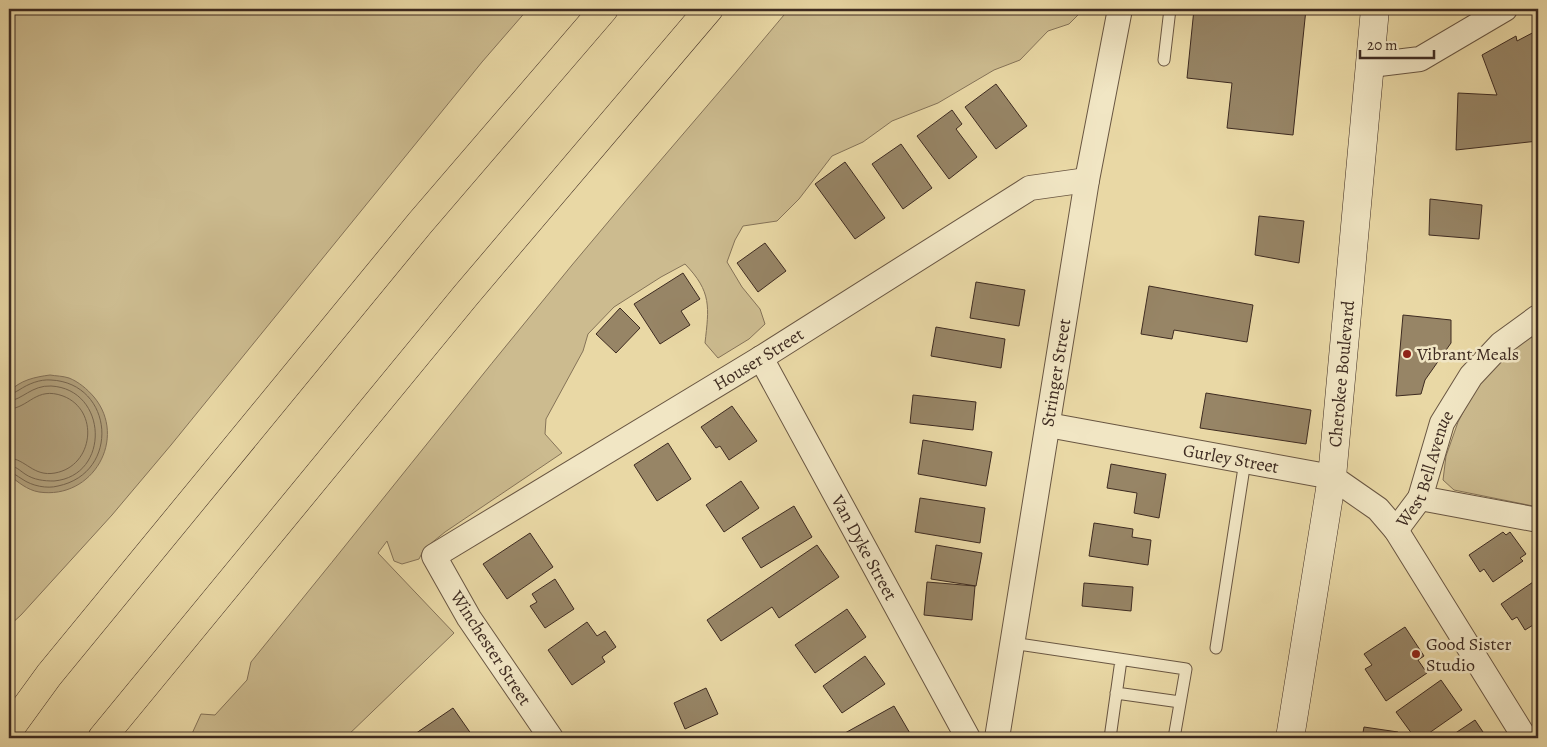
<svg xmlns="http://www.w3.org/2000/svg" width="1547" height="747" font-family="Alegreya,serif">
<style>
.green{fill:#ccbb8f;stroke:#857358}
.water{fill:#af9d78;stroke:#826f55}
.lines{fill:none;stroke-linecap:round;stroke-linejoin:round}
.shore{stroke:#76644c;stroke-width:1}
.building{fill:#978566;stroke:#3e2b21}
.service-casing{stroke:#695642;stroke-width:13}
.minor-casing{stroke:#695642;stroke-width:26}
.secondary-casing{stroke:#3e2b21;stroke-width:29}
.motorway-casing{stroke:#3e2b21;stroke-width:29}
.service{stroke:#f1e6c4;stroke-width:11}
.minor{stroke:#f1e6c4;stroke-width:24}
.secondary{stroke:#f1e6c4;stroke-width:28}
.motorway{stroke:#e9d8a5;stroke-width:28}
.poi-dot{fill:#8f2418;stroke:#f1e6c4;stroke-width:2}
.labels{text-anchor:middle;stroke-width:5;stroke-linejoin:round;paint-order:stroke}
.poi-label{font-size:18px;fill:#3e2b21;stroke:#f1e6c4;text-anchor:start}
.street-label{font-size:18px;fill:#3e2b21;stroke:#f1e6c4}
</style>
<rect width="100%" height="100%" fill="#e9d8a5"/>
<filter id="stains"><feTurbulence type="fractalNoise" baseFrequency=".004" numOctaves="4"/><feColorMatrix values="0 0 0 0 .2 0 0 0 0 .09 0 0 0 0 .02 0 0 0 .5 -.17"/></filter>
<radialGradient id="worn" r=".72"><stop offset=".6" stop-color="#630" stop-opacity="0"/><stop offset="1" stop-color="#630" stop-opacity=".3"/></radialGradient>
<path class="green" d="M9,9H528L482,62L171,445L112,515L21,615L9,626Z
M789,9H1084L1069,24L1048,31L1020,60L994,70L938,103L892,121L863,142L832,156L799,199L777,221L743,226L735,240L727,262L742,287L760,309L765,324L749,339L718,358L705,343C709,307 712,292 685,264L661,277L614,307L588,334L583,351L546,419L545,434L562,453L445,532L424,549L419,559L402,564L394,561L387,541L378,553L454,633L345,738H190L201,714L215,715L247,680L251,662C359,530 464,396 572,265C643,179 718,95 789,9Z
M1538,329V507L1454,490L1443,480L1446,456L1458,422L1480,380L1505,351Z"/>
<path class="water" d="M50,375C56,376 63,376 69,378C79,382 87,389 94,397C128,438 93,500 39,492C27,490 18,482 9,475V392C20,380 35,377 50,375Z"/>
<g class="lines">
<path class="shore" d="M9,395C13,394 15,392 19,390C28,384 40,379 51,380C114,383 121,473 58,486C47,489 32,486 22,479C17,476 14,473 9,472
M9,401C22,400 32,385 51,386C108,389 111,476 54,481C44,481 34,480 25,474C19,470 16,466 9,466
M9,409C29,408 36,386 63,396C100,410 94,466 55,473C33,477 26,459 9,458"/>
</g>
<path class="building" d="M1194,9H1306L1293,135L1227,128L1232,83L1187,78Z
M1538,30V141L1456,150L1458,93L1497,95L1482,55L1516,36L1517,41Z
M996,84L1027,126L996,149L965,107Z
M952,110L962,124L956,129L977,157L949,179L917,136Z
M901,144L932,188L903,209L872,164Z
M845,162L885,218L855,239L815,184Z
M1430,199L1482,205L1479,239L1429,235Z
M1259,216L1304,221L1299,263L1255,255Z
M765,243L786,271L758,292L737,263Z
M683,273L700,299L681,311L690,325L660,344L634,304Z
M976,282L1025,290L1019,326L970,318Z
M1149,286L1253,305L1247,342L1174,330L1172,339L1141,334Z
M620,308L640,328L616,353L596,334Z
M1403,315L1451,320V343L1425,380L1421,394L1396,396Z
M936,327L1005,339L1001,368L931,356Z
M1206,393L1311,410L1306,444L1200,428Z
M913,395L976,402L973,430L910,423Z
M732,406L757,441L729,460L720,446L716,448L701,427Z
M923,440L992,452L986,486L918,474Z
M668,443L691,479L657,501L634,465Z
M1111,464L1166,474L1159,518L1134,513L1137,493L1107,488Z
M741,481L759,508L724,532L706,505Z
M920,498L985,508L980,543L915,532Z
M794,506L812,537L761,568L742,538Z
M1094,523L1133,529L1132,537L1151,540L1148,565L1089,556Z
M1503,532L1506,535L1510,532L1526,554L1520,558L1523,561L1493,582L1484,569L1480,572L1469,555Z
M530,533L553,567L507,599L483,564Z
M817,545L839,577L779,618L772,607L721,641L707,620Z
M936,545L982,553L976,586L931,579Z
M555,579L574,609L545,628L530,606L537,602L532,594Z
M1536,580L1538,584V622L1525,630L1517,617L1512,620L1501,604Z
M927,582L975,586L972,620L924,615Z
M1084,583L1133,587L1131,611L1082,606Z
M847,609L866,637L815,673L795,645Z
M587,622L597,636L605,631L616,647L602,657L605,662L572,685L548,650Z
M1405,627L1424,656L1418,660L1427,673L1386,701L1365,669L1372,665L1364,654Z
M865,656L885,684L842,713L823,686Z
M1441,680L1462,710L1422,738H1415L1396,712Z
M706,688L718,714L685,729L674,703Z
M894,706L911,735L905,738H848L845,733Z
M453,708L474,738H409Z
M1475,720L1487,738H1448Z
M1364,727L1398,732L1397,738H1362Z"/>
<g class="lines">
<defs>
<path id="service" d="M1164,60L1170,9
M1012,643L1186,669L1174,738
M1216,648L1245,461
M1116,693L1180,702
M1110,738L1121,660"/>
<g id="minor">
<path d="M1371,65L1420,59L1505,9"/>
<path id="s1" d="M761,358L968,738"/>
<path id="s2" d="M1048,425L1332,477L1378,509L1396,530L1525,738"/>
<path d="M1420,498L1538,520"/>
<path id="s3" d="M1396,530L1420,498L1442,423L1471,376L1501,344L1538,317"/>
<path id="s4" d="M551,738L469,618L434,556L761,358L1030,188L1087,180"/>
<path id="s5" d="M997,738L1087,180L1120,9"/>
</g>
<g id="secondary">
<path id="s6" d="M1290,738L1332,477L1375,9"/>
</g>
<path id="motorway" d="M9,730L49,675L420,223L604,9
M102,738L466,295L709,9"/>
</defs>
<use href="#service" class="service-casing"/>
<use href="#minor" class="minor-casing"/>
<use href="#secondary" class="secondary-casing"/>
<use href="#motorway" class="motorway-casing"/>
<use href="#service" class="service"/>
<use href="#minor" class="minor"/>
<use href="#secondary" class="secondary"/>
<use href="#motorway" class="motorway"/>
</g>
<g class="poi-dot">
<circle cx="1407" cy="354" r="5"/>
<circle cx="1416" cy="654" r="5"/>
</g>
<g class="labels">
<g class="poi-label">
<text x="1417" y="360">Vibrant Meals</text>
<text x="1426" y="650">Good Sister<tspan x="1426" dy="21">Studio</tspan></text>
</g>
<g class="street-label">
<text dy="6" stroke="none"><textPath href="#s4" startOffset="596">Houser Street</textPath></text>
<text dy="6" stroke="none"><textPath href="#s5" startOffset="370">Stringer Street</textPath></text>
<text dy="6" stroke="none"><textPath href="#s6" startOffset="368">Cherokee Boulevard</textPath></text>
<text dy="6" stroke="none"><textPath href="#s2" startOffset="186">Gurley Street</textPath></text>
<text dy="6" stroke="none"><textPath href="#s3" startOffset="69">West Bell Avenue</textPath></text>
<text dy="6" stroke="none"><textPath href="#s1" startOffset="216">Van Dyke Street</textPath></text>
<text transform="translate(491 648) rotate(57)" y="6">Winchester Street</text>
</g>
</g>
<rect width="1547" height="747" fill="none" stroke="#e9d8a5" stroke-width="30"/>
<rect x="10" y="10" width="1527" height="727" fill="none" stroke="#3e2b21" stroke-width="2.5"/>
<rect x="15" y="15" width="1517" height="717" fill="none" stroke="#3e2b21"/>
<path d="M1360 50v8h74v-8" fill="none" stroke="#3e2b21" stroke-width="2.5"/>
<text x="1367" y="50" font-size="15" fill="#3e2b21" stroke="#f1e6c4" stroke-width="4" paint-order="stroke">20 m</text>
<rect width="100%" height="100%" filter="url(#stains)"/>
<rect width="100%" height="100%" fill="url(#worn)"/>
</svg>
